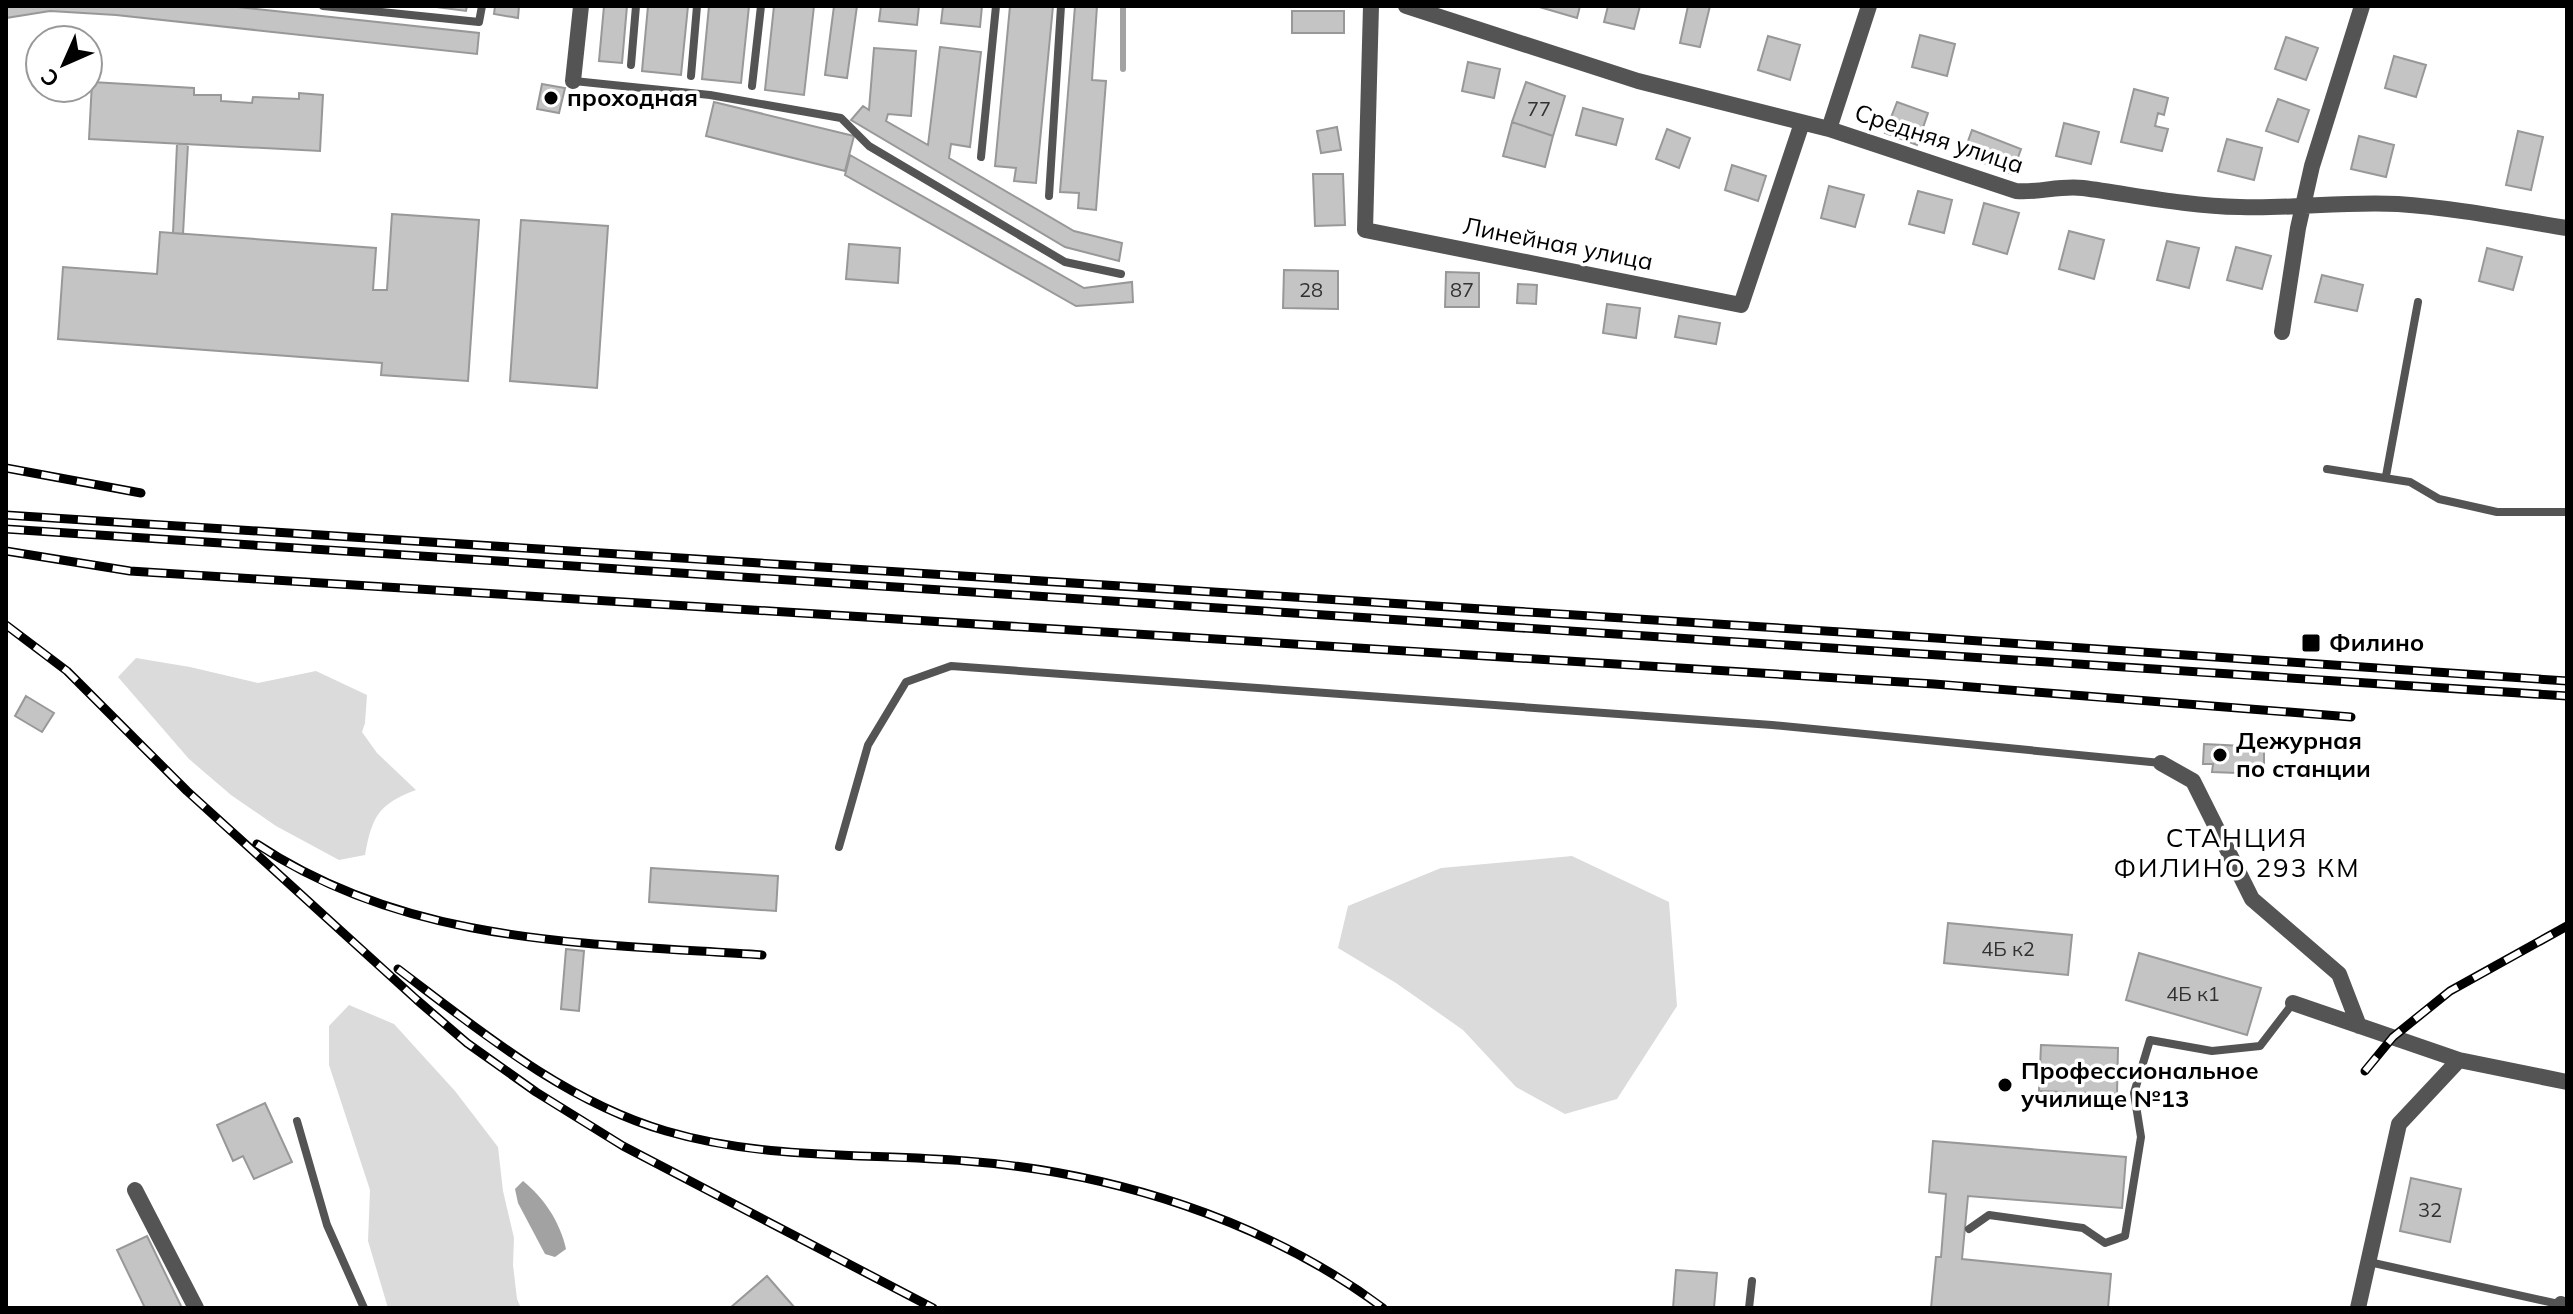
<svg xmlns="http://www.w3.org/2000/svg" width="2573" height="1314" font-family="Mulish,sans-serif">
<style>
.green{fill:#dbdbdb}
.water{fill:#a2a2a2}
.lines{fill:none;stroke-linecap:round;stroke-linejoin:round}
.stream{stroke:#a2a2a2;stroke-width:6}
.building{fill:#c4c4c4;stroke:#989898;stroke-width:2}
.service{stroke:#545454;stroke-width:8}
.minor{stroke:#545454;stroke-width:16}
.rail-casing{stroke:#000;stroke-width:9}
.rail{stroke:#fff;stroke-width:6;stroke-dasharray:18;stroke-linecap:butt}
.poi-dot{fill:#000;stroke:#fff;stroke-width:3}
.labels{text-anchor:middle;stroke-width:7;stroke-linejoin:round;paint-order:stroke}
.number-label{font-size:20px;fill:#313131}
.poi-label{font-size:24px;font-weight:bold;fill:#000;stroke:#fff;text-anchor:start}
.street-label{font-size:24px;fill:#000;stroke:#fff}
.neighbourhood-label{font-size:26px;letter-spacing:2px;fill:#000;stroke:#fff}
</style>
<rect width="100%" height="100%" fill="#fff"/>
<path class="green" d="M136,658L190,667L258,683L316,671L367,695L365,723L362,732L377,753L416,790C378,804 372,817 365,855L339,860L276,826L231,795L189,759L118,677Z
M1572,856L1669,902L1677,1006L1617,1099L1565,1114L1516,1087L1463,1030L1396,983L1338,948L1348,906L1441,868Z
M349,1005L394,1024L455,1091L498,1147L503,1191L514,1238L513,1265L517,1299L521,1308H388L368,1241L370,1190L329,1065V1026Z"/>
<path class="water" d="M523,1181C544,1198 560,1222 566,1249L555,1257L545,1254L518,1203L515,1189Z"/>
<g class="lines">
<path class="stream" d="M1123,69V6"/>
</g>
<path class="building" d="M6,6H229L479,33L477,54L116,15L50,11L6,18Z
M429,6H467L466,11Z
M495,6H519L518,18L494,14Z
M604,6H627L622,63L599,61Z
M648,6H688L681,75L642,71Z
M709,6H749L741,83L702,79Z
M774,6H814L804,95L765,90Z
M834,6H857L847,78L825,75Z
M881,6H919L917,25L879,21Z
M943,6H982L980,27L941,23Z
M1010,6H1053L1036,183L1014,181L1016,168L995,166Z
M1075,6H1097L1092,80L1106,81L1096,210L1078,208L1079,193L1060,192Z
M1536,6H1580L1577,18Z
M1608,6H1640L1634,29L1604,22Z
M1688,6H1710L1700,47L1680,43Z
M1292,11H1344V33H1292Z
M1920,35L1955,44L1947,76L1912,67Z
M1768,36L1800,45L1790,80L1758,70Z
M2286,37L2318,48L2306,80L2275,69Z
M940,47L981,52L970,147L951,144L949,158L1074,231L1122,243L1119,261L1065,247L851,120L863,106L869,110L874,48L916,51L911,116L888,114L886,121L928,145Z
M2394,56L2426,65L2416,97L2385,88Z
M1468,62L1500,69L1494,98L1462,91Z
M92,82L194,88V95H221V101L252,103L253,97L299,99V93L323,95L320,151L89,139Z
M1526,82L1565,96L1553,136L1512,122Z
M542,84L565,88L559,113L537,109Z
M2134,89L2168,98L2164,115L2158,113L2155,126L2168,129L2162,151L2121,142Z
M2278,99L2309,110L2298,142L2266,131Z
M714,102L854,136L845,171L706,136Z
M1897,102L1928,113L1917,145L1885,133Z
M1583,108L1623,119L1616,145L1576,135Z
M1512,122L1553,136L1545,167L1503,156Z
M2064,123L2099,132L2091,164L2056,156Z
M1337,127L1341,150L1321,153L1317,131Z
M1667,129L1690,138L1679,168L1656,159Z
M1972,130L2021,149L2012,174L1963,155Z
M2518,131L2543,137L2531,190L2506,185Z
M2359,136L2394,145L2386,177L2351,169Z
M2227,139L2262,148L2254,180L2218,171Z
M177,144H188L183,234L173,233Z
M850,155L1084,288L1132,282L1133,302L1076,306L845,175Z
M1732,165L1766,176L1758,201L1725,190Z
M1313,174H1343L1345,225L1315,226Z
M1829,186L1864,195L1855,227L1821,218Z
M1918,191L1952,200L1944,233L1909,224Z
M1984,203L2019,213L2007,254L1973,244Z
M392,214L479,220L468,381L381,375L382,363L58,339L63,267L157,274L160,232L376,248L373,290H387Z
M521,220L608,226L597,388L510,381Z
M2069,231L2104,240L2094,279L2059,269Z
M2167,241L2199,248L2189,288L2157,280Z
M849,244L900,248L898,283L846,279Z
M2236,247L2271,256L2262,289L2227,280Z
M2487,248L2522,257L2513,290L2479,281Z
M1284,270L1338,271V309L1283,308Z
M1446,272L1479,273V307H1445Z
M2322,275L2363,285L2357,311L2315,302Z
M1518,284L1537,285L1536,304L1517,303Z
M1607,304L1640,308L1636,338L1603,333Z
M1679,316L1720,323L1716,344L1675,337Z
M26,696L54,713L42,732L15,716Z
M2204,744L2264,747V767L2237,766V773L2212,772L2213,764H2203Z
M651,868L778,876L776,911L649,902Z
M1948,923L2072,935L2068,975L1944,963Z
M566,949L584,951L579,1011L561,1009Z
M2139,953L2261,988L2247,1035L2126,1000Z
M2041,1045L2118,1048L2117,1094L2039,1091Z
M265,1103L292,1162L254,1179L243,1156L233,1161L217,1125Z
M1933,1141L2126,1157L2122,1208L1968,1196L1962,1259L2111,1274L2108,1308H1931L1936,1257H1941L1946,1194L1929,1192Z
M2411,1178L2461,1189L2450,1242L2400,1231Z
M147,1236L182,1308H145L117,1250Z
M1676,1270L1717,1273L1714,1308H1673Z
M767,1276L795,1308H730Z"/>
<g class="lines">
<path class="service" d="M323,6L479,22L482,6
M631,65L636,6
M691,76L697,6
M574,81L710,95L841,118L869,146L1065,262L1121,274
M752,86L761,6
M981,157L996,6
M1049,196L1061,6
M2327,469L2410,482L2439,499L2497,512H2567
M2386,476L2418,302
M839,847L868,745L906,682L951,666L1772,725L2161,763
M297,1121L327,1225L364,1308
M1969,1229L1989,1215L2083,1228L2105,1243L2125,1236L2141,1137L2134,1093L2150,1040L2212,1051L2260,1046L2293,1003
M2369,1262L2563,1305
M1749,1308L1752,1281"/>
<path class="minor" d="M1371,6L1365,230L1741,305L1802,123
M1406,6L1638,81L1829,129L2016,191C2039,193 2060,185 2083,188C2135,195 2187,206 2240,207C2293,209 2345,201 2398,204C2455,208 2511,219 2567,228
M573,81L581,6
M1829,129L1869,6
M2282,332L2298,228L2312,166L2362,6
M2161,763L2193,781L2252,899L2339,974L2359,1026
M2293,1003L2459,1060L2567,1082
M135,1190L196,1308
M2358,1308L2399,1124L2459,1060
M2560,1308L2561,1304"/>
<defs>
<path id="rail" d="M6,468L141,493
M6,515L1936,638L2567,681
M6,529L2567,696
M6,551L130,571L1934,684L2351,717
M6,625L67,671L187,791L417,1000L467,1043L536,1092L623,1146L933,1308
M257,844C409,945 587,943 762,955
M398,969C480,1031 566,1102 666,1131C764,1160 866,1153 966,1161C1112,1172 1265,1220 1383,1308
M2365,1071L2393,1037L2450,991L2567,926"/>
</defs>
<use href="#rail" class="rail-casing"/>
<use href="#rail" class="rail"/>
</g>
<g class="poi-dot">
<circle cx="551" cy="98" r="8"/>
<rect x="2301" y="633" width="20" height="20" rx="4"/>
<circle cx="2220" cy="755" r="8"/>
<circle cx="2005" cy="1085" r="8"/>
</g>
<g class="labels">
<g class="number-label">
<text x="1539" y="116">77</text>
<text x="1311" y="297">28</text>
<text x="1462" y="297">87</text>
<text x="2008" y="956">4Б к2</text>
<text x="2193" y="1001">4Б к1</text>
<text x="2430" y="1217">32</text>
</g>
<g class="poi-label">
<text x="567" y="106">проходная</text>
<text x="2329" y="651">Филино</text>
<text x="2236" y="749">Дежурная<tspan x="2236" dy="28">по станции</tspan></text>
<text x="2021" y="1079">Профессиональное<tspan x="2021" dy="28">училище №13</tspan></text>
</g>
<g class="street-label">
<text transform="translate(1939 139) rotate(18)" y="8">Средняя улица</text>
<text transform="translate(1558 244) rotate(11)" y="8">Линейная улица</text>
</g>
<g class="neighbourhood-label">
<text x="2237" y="847">СТАНЦИЯ<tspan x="2237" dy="30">ФИЛИНО 293 КМ</tspan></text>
</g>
</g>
<rect width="2573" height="1314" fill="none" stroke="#000000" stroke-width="16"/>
<g transform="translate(64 64) rotate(225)"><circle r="38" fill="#ffffff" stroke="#999999" stroke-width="2"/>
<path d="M0-6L14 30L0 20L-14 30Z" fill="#000000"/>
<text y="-12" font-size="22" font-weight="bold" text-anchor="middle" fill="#000000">С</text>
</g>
</svg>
